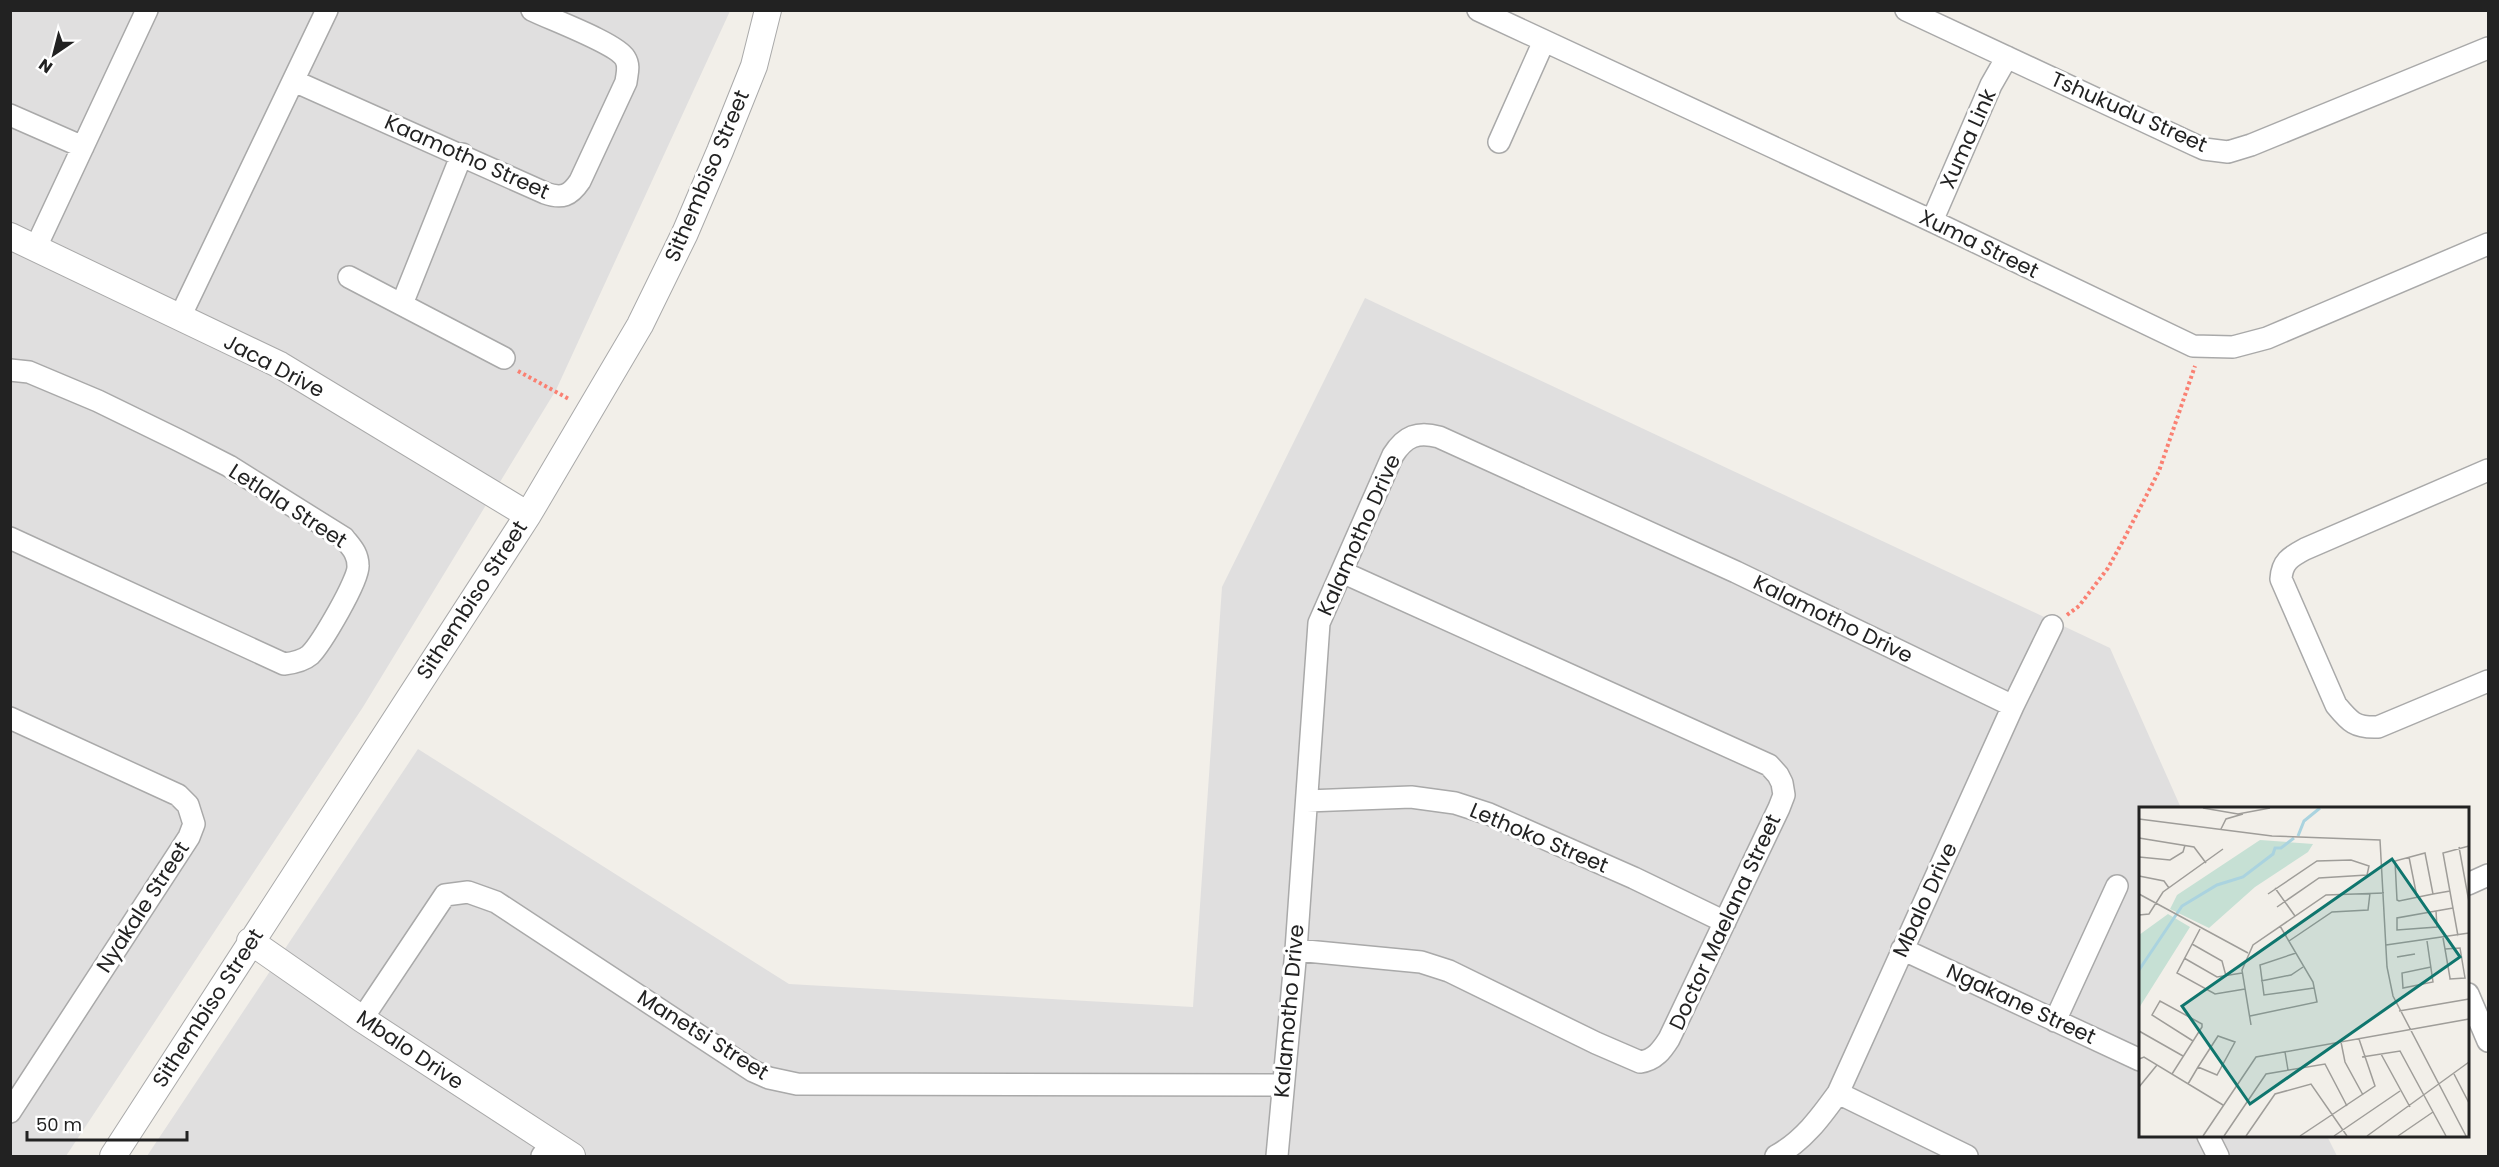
<svg xmlns="http://www.w3.org/2000/svg" width="2499" height="1167" font-family="Poppins,sans-serif">
<style>
.residential{fill:#e0dfdf}
.lines{fill:none;stroke-linecap:round;stroke-linejoin:round}
.minor-casing{stroke:#a9a9a9;stroke-width:24}
.tertiary-casing{stroke:#a9a9a9;stroke-width:28}
.path{stroke:#fa8072;stroke-width:4;stroke-dasharray:3 3;stroke-linecap:butt}
.minor{stroke:#fff;stroke-width:21}
.tertiary{stroke:#fff;stroke-width:26}
.labels{text-anchor:middle;stroke-width:6;stroke-linejoin:round;paint-order:stroke}
.street-label{font-size:21px;fill:#222;stroke:#fff}
.inset-river{fill:none;stroke:#aad3df;stroke-width:3}
.inset-road{fill:none;stroke:#9f9d99;stroke-width:1.5}
.view{fill:#0f766e;fill-opacity:0.15;stroke:#0f766e;stroke-width:3}
.inset-edge{fill:none;stroke:#222;stroke-width:3}
</style>
<rect width="100%" height="100%" fill="#f2efe9"/>
<path class="residential" d="M10,11H730L556,390L363,707L66,1156H10Z
M1365,298L2110,648L2181,808H2140V1136H2327L2337,1156H147L418,749L789,984L1193,1007L1222,587Z"/>
<g class="lines">
<defs>
<path id="minor" d="M1478,10L1932,221L2193,346L2233,347L2267,338L2488,244
M1906,10L2195,145L2204,149L2228,152L2251,145L2488,48
M294,81L545,193C562,199 570,196 580,181L626,82C627,73 630,66 625,58C616,43 550,19 532,10
M10,115L83,147
M1499,142L1544,41
M1932,221L1991,85L2007,57
M36,247L147,10
M349,277L504,358
M402,304L462,154
M180,317L327,10
M10,370L29,372L98,401L178,440L229,466L344,538C351,547 358,553 358,566C359,580 321,644 310,655C303,661 293,663 284,664L10,538
M2488,470L2305,549C2290,557 2282,562 2281,579L2336,705C2350,722 2355,728 2378,727L2488,681
M10,718L178,795L188,805L194,824L189,837L10,1112
M1307,801L1411,797L1455,803L1489,814L1634,878L1725,922
M2468,884L2488,875
M1902,949L2140,1060
M1296,950L1421,962L1449,971L1596,1043L1640,1062C1655,1060 1662,1050 1669,1039L1779,808L1784,795L1782,783L1778,775L1769,765L1342,572
M2468,994L2488,1041
M362,1019L445,895L468,892L496,902L753,1071L769,1078L797,1084L1282,1085
M2055,1021L2117,886
M1838,1093L1967,1156
M2208,1136L2218,1156
M542,1156L551,1144
M1277,1156L1296,950L1319,623L1393,455C1405,436 1418,431 1439,437L1736,572L2013,706
M1776,1156C1803,1141 1820,1118 1838,1093L2013,706L2052,626"/>
<path id="tertiary" d="M10,236L280,365L528,515
M250,941L362,1019L572,1156
M113,1156L528,515L640,325L685,233L720,151L754,66L768,10"/>
</defs>
<use href="#minor" class="minor-casing"/>
<use href="#tertiary" class="tertiary-casing"/>
<path class="path" d="M518,371L569,399
M2067,615L2079,606L2108,568L2124,539L2159,471L2195,366"/>
<use href="#minor" class="minor"/>
<use href="#tertiary" class="tertiary"/>
</g>
<g class="labels">
<g class="street-label">
<text transform="translate(2129 112) rotate(24)" y="7">Tshukudu Street</text>
<text transform="translate(1968 139) rotate(-66)" y="7">Xuma Link</text>
<text transform="translate(467 157) rotate(24)" y="7">Kaamotho Street</text>
<text transform="translate(707 176) rotate(-67)" y="7">Sithembiso Street</text>
<text transform="translate(1979 244) rotate(26)" y="7">Xuma Street</text>
<text transform="translate(274 366) rotate(28)" y="7">Jaca Drive</text>
<text transform="translate(288 506) rotate(33)" y="7">Letlala Street</text>
<text transform="translate(1359 535) rotate(-66)" y="7">Kalamotho Drive</text>
<text transform="translate(472 600) rotate(-57)" y="7">Sithembiso Street</text>
<text transform="translate(1833 619) rotate(26)" y="7">Kalamotho Drive</text>
<text transform="translate(1539 838) rotate(23)" y="7">Lethoko Street</text>
<text transform="translate(1925 900) rotate(-65)" y="7">Mbalo Drive</text>
<text transform="translate(143 907) rotate(-57)" y="7">Nyakale Street</text>
<text transform="translate(1725 922) rotate(-65)" y="7">Doctor Maelana Street</text>
<text transform="translate(2021 1004) rotate(25)" y="7">Ngakane Street</text>
<text transform="translate(208 1008) rotate(-57)" y="7">Sithembiso Street</text>
<text transform="translate(1289 1011) rotate(-85)" y="7">Kalamotho Drive</text>
<text transform="translate(703 1035) rotate(32)" y="7">Manetsi Street</text>
<text transform="translate(410 1050) rotate(34)" y="7">Mbalo Drive</text>
</g>
</g>
<g transform="translate(2139 807)">
<rect width="330" height="330" fill="#f2efe9"/>
<path d="M121,33L174,37L169,45L116,80L70,121L31,102L38,88ZM29,107L51,120L0,201V128Z" fill="#c6e0d4"/>
<path class="inset-river" d="M159,29L165,14L181,1M0,163L43,99L78,78L104,70L134,47L136,41H142L155,31"/>
<path class="inset-road" d="M64,1L99,7L131,1M0,12L133,29L241,33L248,160L254,189L327,329M82,22L87,12L104,7M0,31L55,40L67,56M320,40L330,95M0,50L31,53L44,45L46,38M270,50L278,90M0,69L25,74L30,81M136,81L156,109M0,87L109,146M129,87L178,54L212,53L230,59L228,68L180,71L138,100M294,87L286,46L256,54L258,93L260,94L294,87L311,84M297,104L298,120L258,123V111L297,104L314,101M0,108L10,107L24,85L84,42M61,122L38,166L76,187L106,182M319,129L304,46L330,39M304,131L306,142L311,171V172L326,171L321,141L306,142M150,134L193,105L229,103L231,86M288,134L294,175L264,181L263,166L292,160M53,137L83,154L87,169M247,138L330,126M157,146L121,158L125,188L175,181M258,150L276,147M45,151L78,170L103,166M122,174L152,168L164,160M260,204L330,192M111,209L178,195L174,175L141,119M112,218L103,163L114,138L187,88L245,86M0,224L44,249M202,235L206,255L224,288M146,245L149,263M242,247L271,300M223,250L261,244L307,329M0,252L5,250L84,298M33,267L63,220V217L21,194L13,208L54,234M315,267L330,296M49,277L59,260L79,229L96,235L78,268L59,260M0,280L18,258M64,329L117,250L330,212M85,329L127,267L186,257L208,299M107,329L136,287L172,277L208,329M161,329L236,279L220,232M195,329L261,284M228,329L330,255M259,329L294,305"/>
<path class="view" d="M253,52L321,150L111,297L43,199Z"/>
<rect width="330" height="330" class="inset-edge"/>
</g>
<rect width="2499" height="1167" fill="none" stroke="#222222" stroke-width="24"/>
<g transform="translate(54 54) rotate(215)" stroke="#ffffff" stroke-width="4.5" paint-order="stroke">
<path d="M0-4.5L10 22L0 15L-10 22Z" fill="#222222"/>
<text y="-9" font-size="16" font-weight="bold" text-anchor="middle" fill="#222222">N</text>
</g>
<path d="M27 1131v9h160v-9" fill="none" stroke="#222222" stroke-width="3"/>
<text x="36" y="1131" font-size="18" fill="#222222" stroke="#ffffff" stroke-width="4.5" paint-order="stroke">50 m</text>
</svg>
